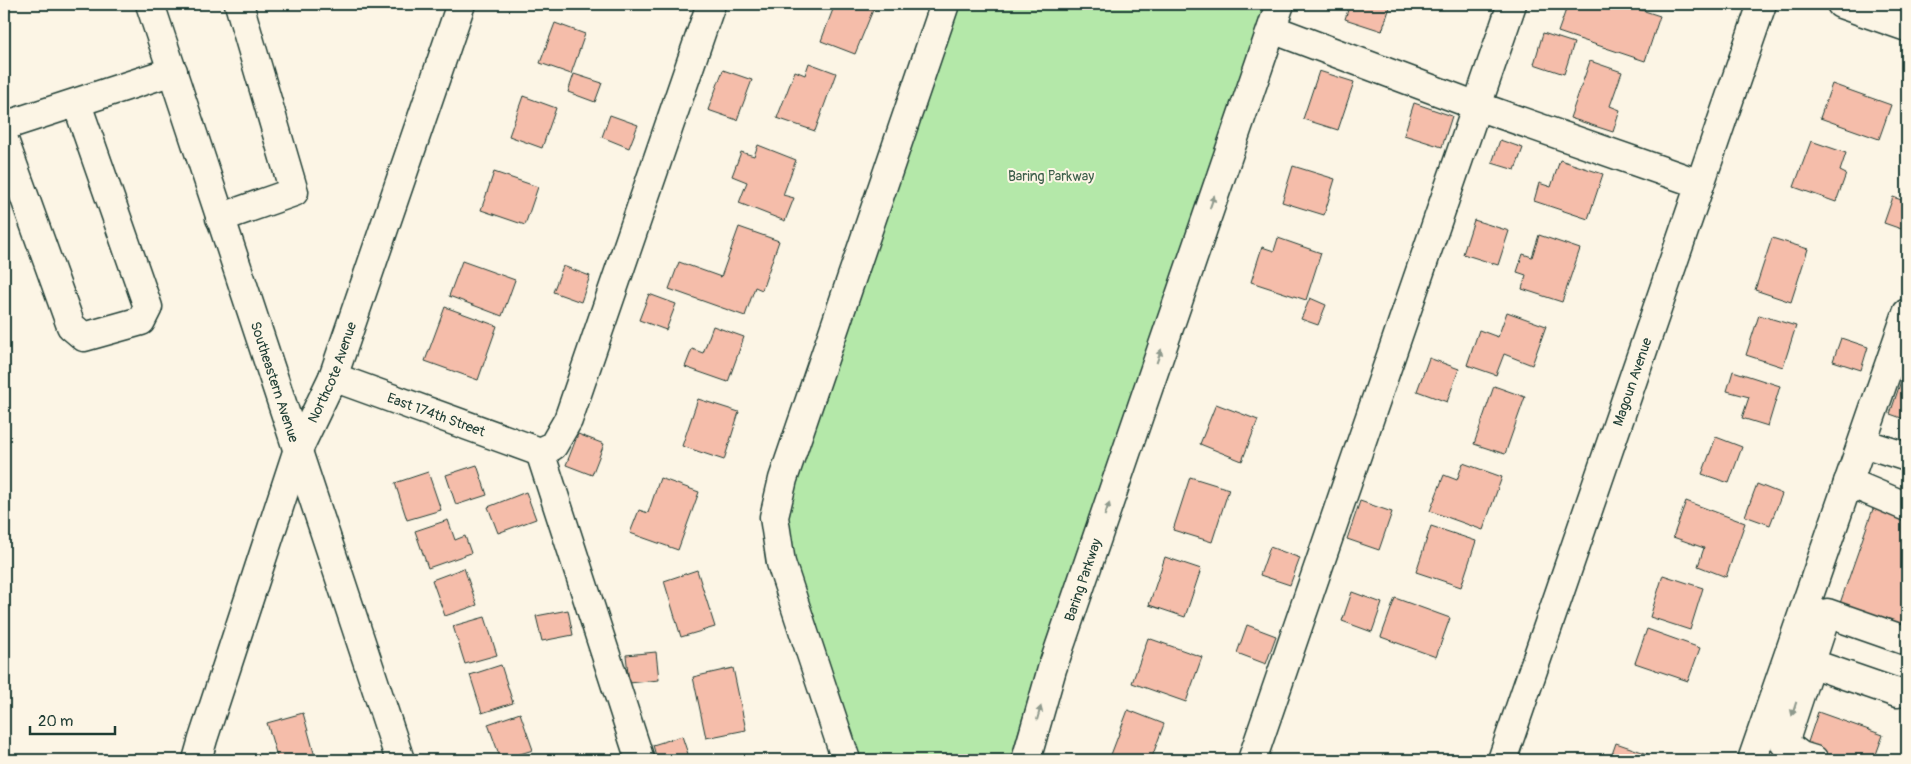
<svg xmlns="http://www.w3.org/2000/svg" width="1911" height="764" font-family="Pangolin,sans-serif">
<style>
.green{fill:#b4e8a9;stroke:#6a926e}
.building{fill:#f5bdaa;stroke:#1f3d34}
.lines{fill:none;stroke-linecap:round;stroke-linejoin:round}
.minor-casing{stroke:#1f3d34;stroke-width:31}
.minor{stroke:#fcf5e5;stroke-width:28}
.oneway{fill:#8e998c}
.labels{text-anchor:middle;stroke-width:4;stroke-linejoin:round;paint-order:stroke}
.park-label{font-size:14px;fill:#3d5f4b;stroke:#fcf5e5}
.street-label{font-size:14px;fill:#1f3d34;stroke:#fcf5e5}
</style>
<rect width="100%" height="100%" fill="#fcf5e5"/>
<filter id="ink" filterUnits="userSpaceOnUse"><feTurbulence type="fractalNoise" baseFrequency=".02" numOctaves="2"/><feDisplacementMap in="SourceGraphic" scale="10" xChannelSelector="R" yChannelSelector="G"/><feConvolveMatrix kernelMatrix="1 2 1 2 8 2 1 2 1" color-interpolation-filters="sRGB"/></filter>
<g filter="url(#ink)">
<path class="green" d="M955,4H1265L1041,656L1010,760H855L792,569L785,507Z"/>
<path class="building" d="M835,4L875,5L855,54L821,41Z
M1350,4H1391L1382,31L1345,19Z
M1568,4H1623L1660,16L1645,61L1558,32Z
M555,23L585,34L571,74L540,63Z
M1543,33L1574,43L1564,74L1534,64Z
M1590,61L1622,72L1610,106L1620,110L1613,132L1570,118Z
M809,63L836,73L815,131L777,118L795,71L805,75Z
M723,70L752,80L737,120L708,110Z
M1319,71L1354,82L1338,130L1303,119Z
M574,74L602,83L595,102L568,92Z
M1832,84L1891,105L1879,139L1820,118Z
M523,96L556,108L542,148L509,136Z
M1414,103L1452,116L1442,147L1404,135Z
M610,115L638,125L629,148L602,137Z
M1500,140L1523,148L1515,170L1492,163Z
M1811,141L1846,153L1840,171L1846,174L1836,202L1794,187Z
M758,145L796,160L783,195L794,198L785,221L739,203L747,182L732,176L741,152L754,156Z
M1560,160L1603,174L1588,219L1534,201L1539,183L1551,187Z
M1293,166L1335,179L1324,215L1282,202Z
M494,172L538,187L525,225L481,210Z
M1893,197L1907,202V231L1884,223Z
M1474,220L1509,231L1498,265L1463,254Z
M739,227L779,241L762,290L755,287L745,316L669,289L679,262L721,277Z
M1539,235L1580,249L1562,302L1522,289L1526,275L1517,272L1523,254L1532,257Z
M1278,238L1321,253L1306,300L1251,282L1262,247L1274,251Z
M1772,238L1808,249L1791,302L1755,290Z
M462,261L515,280L502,316L449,296Z
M563,266L590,276L581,302L553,292Z
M649,294L676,304L666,330L639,320Z
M1310,298L1326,305L1318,325L1301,319Z
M445,307L497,326L478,380L425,361Z
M1507,312L1546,326L1532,365L1504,354L1496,375L1467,365L1479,330L1498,337Z
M1759,315L1796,326L1783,367L1746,355Z
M713,326L744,337L728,382L685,367L692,349L703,353Z
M1841,338L1868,347L1861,370L1833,361Z
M1429,358L1459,369L1447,402L1417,391Z
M1907,363V420L1890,414Z
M1733,371L1780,386L1768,426L1742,418L1749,397L1727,391Z
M1494,386L1525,397L1505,454L1474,444Z
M698,399L739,412L724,460L682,446Z
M1216,404L1258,420L1242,461L1200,444Z
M578,434L604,444L592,475L566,465Z
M1716,437L1742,447L1729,483L1702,474Z
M1463,463L1502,477L1483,530L1430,511L1444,475L1457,480Z
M477,465L487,495L456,505L446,475Z
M428,472L441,510L407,520L395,483Z
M1190,477L1229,489L1212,542L1173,530Z
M660,478L699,492L678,550L630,533L639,510L648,513Z
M1757,484L1782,494L1770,525L1745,516Z
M526,492L536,519L498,533L488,507Z
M1360,501L1392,512L1379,550L1347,539Z
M1686,501L1745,523L1726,577L1698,566L1704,548L1673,537Z
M1874,506L1907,519V633L1838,609Z
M448,520L455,540L465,536L471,553L428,568L415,531Z
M1431,526L1476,541L1461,587L1416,572Z
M1270,547L1300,558L1290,585L1260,575Z
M1165,557L1201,569L1185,617L1149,605Z
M464,568L477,605L445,616L432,580Z
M697,570L715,627L681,637L664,581Z
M1663,575L1703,588L1690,630L1650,617Z
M1352,592L1382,603L1372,632L1342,621Z
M1395,598L1450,618L1436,657L1381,637Z
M568,610L573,635L542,641L536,616Z
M485,617L497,655L465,664L453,626Z
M1247,625L1276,636L1266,664L1237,653Z
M1647,629L1700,648L1688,681L1635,663Z
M1148,638L1202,657L1186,702L1132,683Z
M656,652L659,680L629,683L626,655Z
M501,665L513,703L482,713L470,675Z
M733,668L746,730L706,738L693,677Z
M1128,710L1164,724L1151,760H1109Z
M1818,712L1883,735L1874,760H1832L1805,751Z
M303,713L316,760H278L267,723Z
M520,713L533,750L501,760L488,724Z
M682,736L690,760H657L653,745Z
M1616,743L1648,754L1646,760H1610Z"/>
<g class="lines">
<defs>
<g id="minor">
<path id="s1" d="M150,4L400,760"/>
<path d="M1841,4L1907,27"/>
<path d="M1272,29L1477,106L1700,184"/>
<path d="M4,126L173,71"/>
<path d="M4,140L71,326L84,337L141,321L148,307L77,104"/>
<path d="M220,218L294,192L239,4"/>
<path id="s2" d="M333,377L540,452"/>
<path d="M1863,443L1907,457"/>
<path d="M540,452L553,446L568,420L711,4"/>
<path d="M540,452L640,760"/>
<path d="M1848,482L1907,507"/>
<path d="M1810,663L1897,693L1907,691"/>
<path id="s3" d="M197,760L203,739L297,452L333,377L461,4"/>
<path d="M846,760L781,563L774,517L783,479L945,4"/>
<path id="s4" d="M1026,760L1052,669L1280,4"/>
<path d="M1252,760L1512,4"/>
<path id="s5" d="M1502,760L1762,4"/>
<path d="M1752,760L1907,313"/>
<path d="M1814,760L1801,756L1785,744L1787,734L1827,613L1907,641"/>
</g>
</defs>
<use href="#minor" class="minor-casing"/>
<use href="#minor" class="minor"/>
</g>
<defs><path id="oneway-solid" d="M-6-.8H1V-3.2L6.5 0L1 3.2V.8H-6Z" transform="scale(1.25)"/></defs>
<g class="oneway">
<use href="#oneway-solid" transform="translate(1212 202) rotate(-71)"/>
<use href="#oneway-solid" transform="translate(1159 356) rotate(-71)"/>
<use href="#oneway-solid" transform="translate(1107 509) rotate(-71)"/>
<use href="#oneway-solid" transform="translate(1794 709) rotate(108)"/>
<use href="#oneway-solid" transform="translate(1039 713) rotate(-74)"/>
</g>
</g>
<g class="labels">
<g class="park-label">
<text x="1051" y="181">Baring Parkway</text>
</g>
<g class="street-label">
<text dy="5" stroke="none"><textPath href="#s3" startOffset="411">Northcote Avenue</textPath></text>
<text dy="5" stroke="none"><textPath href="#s1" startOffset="398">Southeastern Avenue</textPath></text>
<text dy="5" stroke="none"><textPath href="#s5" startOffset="400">Magoun Avenue</textPath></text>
<text dy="5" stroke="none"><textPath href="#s2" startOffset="110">East 174th Street</textPath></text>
<text dy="5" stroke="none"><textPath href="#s4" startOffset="189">Baring Parkway</textPath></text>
</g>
</g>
<rect width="1911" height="764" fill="none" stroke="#fcf5e5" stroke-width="20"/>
<rect x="10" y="10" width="1891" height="744" fill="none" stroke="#1f3d34" stroke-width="2" filter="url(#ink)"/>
<path d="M30 726v8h85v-8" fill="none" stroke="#1f3d34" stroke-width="2.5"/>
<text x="38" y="726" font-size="15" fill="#1f3d34" stroke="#fcf5e5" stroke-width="4" paint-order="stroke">20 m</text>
</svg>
